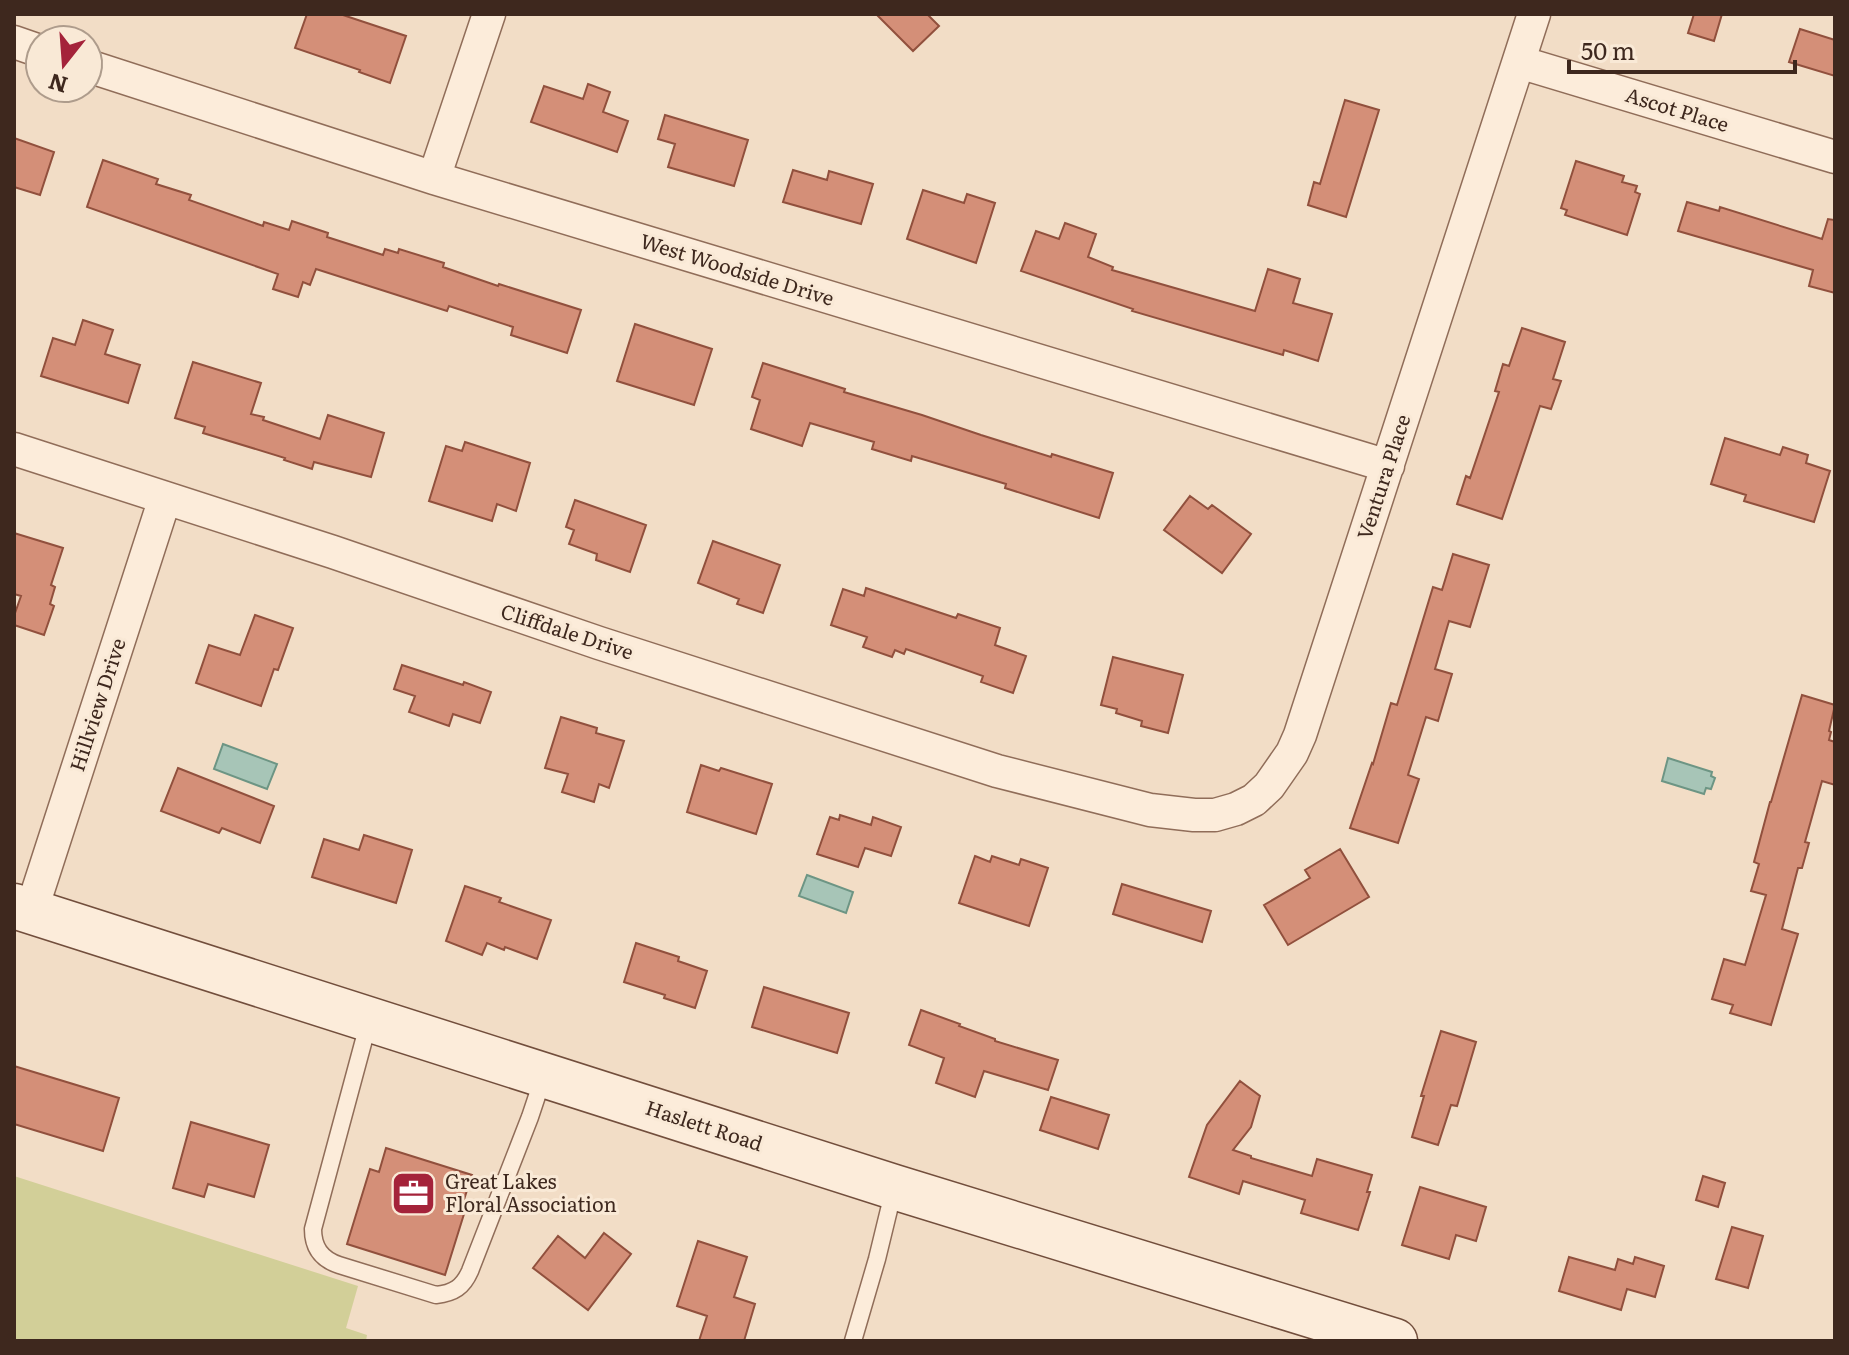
<svg xmlns="http://www.w3.org/2000/svg" width="1849" height="1355" font-family="Literata,serif">
<style>
.green{fill:#d2cf98}
.water{fill:#a7c5b7;stroke:#6d9584;stroke-width:2}
.building{fill:#d48f78;stroke:#91503d;stroke-width:2}
.lines{fill:none;stroke-linecap:round;stroke-linejoin:round}
.lane-casing{stroke:#906d59;stroke-width:19}
.street-casing{stroke:#906d59;stroke-width:35}
.secondary-casing{stroke:#724e3c;stroke-width:47}
.lane{stroke:#fcecda;stroke-width:16}
.street{stroke:#fcecda;stroke-width:32}
.secondary{stroke:#fcecda;stroke-width:44}
.labels{text-anchor:middle;stroke-width:6;stroke-linejoin:round;paint-order:stroke}
.street-label{font-size:20px;fill:#3e281e;stroke:#f9e9d6}
.poi-label{font-size:20px;fill:#3e281e;stroke:#f9e9d6;text-anchor:start}
</style>
<rect width="100%" height="100%" fill="#f2ddc6"/>
<path class="green" d="M14,1176L358,1286L346,1328L367,1335L366,1341H14Z"/>
<path class="water" d="M223,744L277,764L267,789L214,769Z
M1668,758L1712,772L1711,776L1715,778L1711,789L1706,788L1704,794L1662,781Z
M807,875L853,892L846,913L799,896Z"/>
<path class="building" d="M307,14H340L406,36L390,83L359,72L360,70L295,48Z
M876,14H927L939,26L913,51Z
M1694,14H1722L1714,41L1688,33Z
M1800,29L1835,40V76L1789,62Z
M588,84L610,92L603,112L628,121L617,152L531,122L544,86L583,99Z
M1345,100L1379,110L1346,217L1308,205L1314,182L1320,184Z
M665,115L748,140L734,186L668,167L675,144L658,139Z
M14,138L54,152L40,195L14,187Z
M103,160L158,179L156,184L191,195L189,200L263,226L264,222L289,230L292,221L328,233L327,237L383,255L385,249L398,253L399,249L444,263L443,267L498,286L499,284L581,310L567,353L511,335L513,327L449,306L447,311L316,269L310,285L303,282L298,297L273,289L278,274L87,207Z
M1576,161L1624,176L1622,182L1637,186L1635,192L1640,194L1627,235L1565,215L1567,210L1561,208Z
M793,170L827,180L829,171L873,184L861,224L783,202Z
M923,190L964,203L967,194L995,203L976,263L907,239Z
M1687,202L1719,211L1720,207L1822,239L1828,219L1835,220V293L1809,286L1813,270L1678,231Z
M1065,223L1096,234L1088,257L1113,267L1112,270L1255,311L1268,269L1300,279L1293,303L1332,314L1318,361L1284,350L1283,355L1132,311L1133,309L1021,271L1036,231L1059,239Z
M83,320L113,330L105,354L140,365L128,403L41,376L53,338L75,345Z
M635,324L712,349L694,405L617,381Z
M1522,328L1565,342L1553,379L1561,381L1551,409L1540,406L1502,519L1457,504L1466,476L1470,478L1499,392L1495,391L1503,364L1509,366Z
M193,362L261,383L251,414L264,417L263,420L320,439L328,415L384,433L371,477L314,462L312,469L284,460L285,458L203,433L205,427L175,418Z
M763,363L845,389L844,392L922,415L981,435L1051,457L1052,454L1113,473L1099,518L1005,488L1006,484L912,456L911,461L872,449L874,442L810,423L802,446L751,429L760,400L752,397Z
M1725,438L1780,455L1783,447L1808,455L1806,463L1830,471L1814,522L1744,501L1746,495L1711,484Z
M465,442L530,463L516,511L497,504L492,521L429,501L446,446L462,451Z
M1190,496L1208,509L1212,505L1251,534L1222,573L1164,530Z
M575,500L646,525L630,572L596,560L597,554L569,544L574,530L566,527Z
M14,533L63,548L51,585L55,587L50,604L54,606L44,635L14,625V616L21,596L14,594Z
M713,541L780,565L763,613L737,604L739,599L698,583Z
M1453,554L1489,565L1470,627L1449,621L1435,669L1452,674L1438,721L1426,717L1408,775L1419,779L1398,843L1350,828L1372,763L1373,764L1391,703L1397,705L1433,587L1442,590Z
M866,588L956,618L958,614L1000,628L995,645L1026,656L1013,693L981,682L983,676L906,649L904,654L895,650L892,657L863,647L867,637L831,625L843,589L864,596Z
M255,615L293,628L278,670L274,669L261,706L196,683L209,645L240,655Z
M1113,657L1183,675L1168,733L1141,726L1142,721L1116,713L1117,709L1101,705Z
M402,665L463,685L464,682L491,692L480,723L453,714L449,726L409,712L415,696L394,689Z
M1802,695L1835,705L1829,731L1831,732L1829,740L1835,742V785L1822,781L1805,842L1809,843L1802,868H1798L1782,929L1798,934L1771,1025L1730,1013L1733,1005L1712,999L1724,959L1745,965L1766,895L1751,891L1759,864L1754,862L1770,802H1771Z
M561,717L597,728L596,733L624,741L609,788L599,784L594,802L562,792L568,774L545,768Z
M701,765L719,771L721,768L772,784L756,834L687,812Z
M178,768L274,806L260,843L222,828L219,833L161,811Z
M840,815L871,825L873,817L901,827L891,856L865,848L858,867L817,854L830,817L839,820Z
M364,835L412,850L396,903L312,877L324,839L359,850Z
M1340,849L1369,897L1288,945L1264,905L1310,878L1305,870Z
M975,856L990,862L992,856L1019,865L1021,859L1048,868L1029,926L959,903Z
M1122,884L1211,911L1202,942L1113,914Z
M465,886L501,898L499,902L551,920L537,959L505,947L504,950L487,943L482,955L446,941Z
M636,943L679,957L678,961L707,971L695,1008L664,998L665,995L624,982Z
M764,987L849,1013L837,1053L752,1027Z
M921,1010L960,1024L959,1026L995,1039V1041L1058,1060L1048,1090L984,1071L975,1097L936,1083L944,1058L909,1045Z
M1441,1031L1476,1042L1457,1106L1451,1105L1438,1145L1412,1137L1424,1096H1421Z
M14,1066L119,1098L103,1151L14,1124Z
M1240,1081L1260,1096L1251,1127L1233,1150L1251,1156V1158L1312,1176L1317,1159L1372,1175L1367,1192H1370L1358,1230L1301,1213L1305,1200L1243,1181L1239,1194L1189,1177L1207,1125Z
M1051,1097L1109,1115L1098,1149L1040,1130Z
M191,1122L269,1145L254,1197L208,1184L204,1197L173,1188Z
M386,1148L472,1175L460,1212L464,1214L445,1275L347,1244L370,1169L379,1172Z
M1703,1176L1725,1183L1718,1207L1696,1200Z
M1420,1187L1486,1207L1476,1241L1456,1235L1449,1259L1402,1245Z
M1732,1227L1763,1236L1748,1288L1716,1279Z
M604,1233L631,1254L588,1310L533,1268L558,1236L585,1258Z
M698,1241L747,1257L734,1297L755,1304L744,1341H699L707,1316L677,1306Z
M1569,1257L1615,1270L1618,1259L1633,1264L1635,1257L1664,1266L1655,1297L1627,1289L1621,1310L1559,1291Z"/>
<g class="lines">
<defs>
<path id="lane" d="M369,1021L313,1229C313,1247 321,1259 339,1265L436,1295C454,1293 463,1287 470,1271L530,1117L543,1078
M853,1341L877,1259L894,1189"/>
<path id="street" d="M14,42L40,51
M1519,62L1835,157
M88,66L434,178L1388,466
M434,178L489,14
M14,449L333,552L599,643L997,771L1150,810L1194,815H1215L1236,809L1254,800L1269,786L1292,753L1300,735L1534,14
M31,912L165,498"/>
<path id="secondary" d="M14,906L894,1187L1395,1341"/>
</defs>
<use href="#lane" class="lane-casing"/>
<use href="#street" class="street-casing"/>
<use href="#secondary" class="secondary-casing"/>
<use href="#lane" class="lane"/>
<use href="#street" class="street"/>
<use href="#secondary" class="secondary"/>
</g>
<defs>
<symbol id="office-square" viewBox="-11 -11 22 22"><rect x="-9" y="-9" width="18" height="18" rx="4" fill="#a4233a" stroke="#f9e9d6"/><path d="M-6-3h4V-5.5h4V-3h4V5H-6ZM-1-4.5V-3h2v-1.5ZM-6 0V1H6V0Z" fill="#fff"/></symbol>
</defs>
<g fill-rule="evenodd">
<use href="#office-square" x="388" y="1168" width="51" height="51"/>
</g>
<g class="labels">
<g class="street-label">
<text transform="translate(1677 110) rotate(17)" y="7">Ascot Place</text>
<text transform="translate(737 270) rotate(17)" y="7">West Woodside Drive</text>
<text transform="translate(1384 477) rotate(-72)" y="7">Ventura Place</text>
<text transform="translate(567 632) rotate(18)" y="7">Cliffdale Drive</text>
<text transform="translate(98 705) rotate(-72)" y="7">Hillview Drive</text>
<text transform="translate(704 1126) rotate(18)" y="7">Haslett Road</text>
</g>
<g class="poi-label">
<text x="445" y="1189">Great Lakes<tspan x="445" dy="23">Floral Association</tspan></text>
</g>
</g>
<rect width="1849" height="1355" fill="none" stroke="#3e281e" stroke-width="32"/>
<g transform="translate(64 64) rotate(197)"><circle r="38" fill="#f9e9d6" stroke="#ae9c8c" stroke-width="2"/>
<path d="M0-6L14 30L0 20L-14 30Z" fill="#a4233a"/>
<text y="-12" font-size="22" font-weight="bold" text-anchor="middle" fill="#3e281e">N</text>
</g>
<path d="M1569 60v12h226v-12" fill="none" stroke="#3e281e" stroke-width="4"/>
<text x="1581" y="60" font-size="24" fill="#3e281e" stroke="#f9e9d6" stroke-width="6" paint-order="stroke">50 m</text>
</svg>
